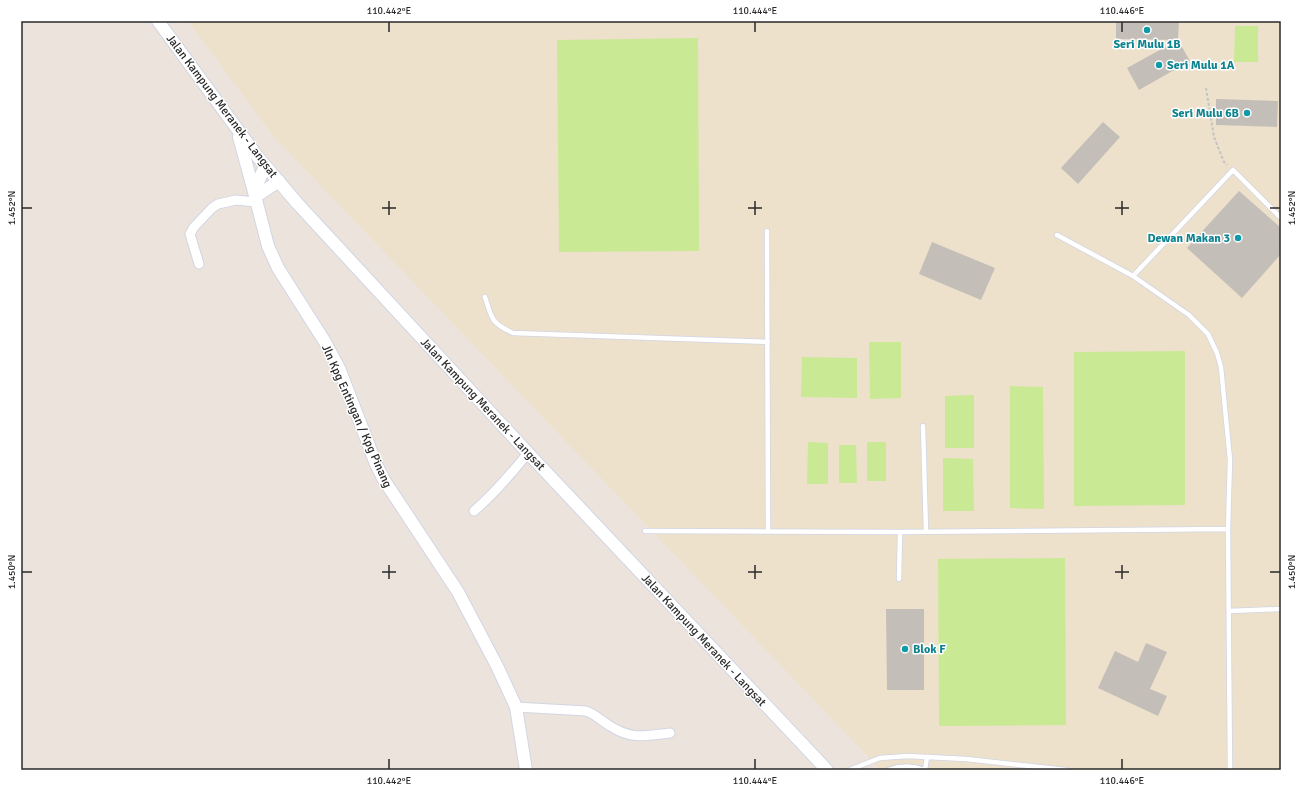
<svg xmlns="http://www.w3.org/2000/svg" width="1302" height="791" font-family="Signika,sans-serif">
<style>
.education{fill:#ede1cc}
.pitch{fill:#c9e995}
.building{fill:#c4beb9}
.lines{fill:none;stroke-linecap:round;stroke-linejoin:round}
.service-casing{stroke:#d1d5e3;stroke-width:6}
.minor-casing{stroke:#d1d5e3;stroke-width:11}
.secondary-casing{stroke:#d1d5e3;stroke-width:14}
.path{stroke:#c3c3c3;stroke-width:2;stroke-dasharray:3 2;stroke-linecap:butt}
.service{stroke:#fff;stroke-width:4.5}
.minor{stroke:#fff;stroke-width:9}
.secondary{stroke:#fff;stroke-width:12}
.ticks{fill:none;stroke:#2a2a2a;stroke-width:1.5}
.culture-dot{fill:#0f9aa8;stroke:#fff;stroke-width:1.5}
.labels{text-anchor:middle;stroke-width:3;stroke-linejoin:round;paint-order:stroke}
.culture-label{font-size:12px;font-weight:bold;fill:#0d838f;stroke:#fff;text-anchor:start}
.street-label{font-size:12px;fill:#2a2a2a;stroke:#fff}
.neatline{fill:none;stroke:#2a2a2a;stroke-width:1.5}
.ticks-label{font-size:10px;text-anchor:middle;fill:#2a2a2a}
</style>
<rect width="100%" height="100%" fill="#ece4dc"/>
<path class="education" d="M188,21H1281V770H881L274,137Z"/>
<path class="pitch" d="M1235,26H1258V62H1234Z
M698,38L699,251L559,252L557,40Z
M869,342H901V398L870,399Z
M1185,351V505L1074,506V352Z
M802,357L857,358V398L801,397Z
M1010,386L1043,387L1044,509L1010,508Z
M974,395V448H945V396Z
M808,442L828,443V484H807Z
M867,442H886V481H867Z
M839,445H856L857,483H839Z
M943,458L973,459L974,511H943Z
M1065,558L1066,725L939,726L938,559Z"/>
<path class="building" d="M1116,21H1179L1178,40L1116,39Z
M1178,40L1190,61L1139,90L1127,68Z
M1216,99L1278,101L1277,127L1216,125Z
M1103,122L1120,137L1078,184L1061,168Z
M1239,191L1281,228V254L1242,298L1187,248Z
M932,242L995,268L981,300L919,274Z
M886,609H924V690H887Z
M1146,643L1167,652L1150,689L1167,696L1158,716L1098,688L1115,651L1138,662Z"/>
<g class="lines">
<defs>
<path id="service" d="M767,231L768,532
M1057,235L1133,276L1189,315L1208,334L1217,353L1221,367L1230,460L1228,529L1230,770
M1133,276L1233,170L1281,218
M485,297C492,319 491,323 513,333L768,342
M923,426L926,531
M645,531L900,532L1228,529
M899,579L900,532
M1229,611L1281,609
M849,770L880,758L907,756L966,759L1066,770
M888,770C901,765 912,765 925,770
M925,770L927,757"/>
<path id="minor" d="M199,264L190,234L194,227L212,208L218,204L236,200L256,202
M474,511C494,494 511,474 528,453
M516,707L586,711C595,714 602,721 610,726C632,740 645,736 670,733"/>
<path id="secondary" d="M158,21L257,156L297,203L528,453L827,770
M239,137L254,192
M265,166L254,192L268,246L278,268L325,342L339,368L376,464L384,480L458,592L497,666L516,707L526,770
M255,197L279,181"/>
</defs>
<use href="#service" class="service-casing"/>
<use href="#minor" class="minor-casing"/>
<use href="#secondary" class="secondary-casing"/>
<path class="path" d="M1206,88L1214,137L1224,162L1227,165"/>
<use href="#service" class="service"/>
<use href="#minor" class="minor"/>
<use href="#secondary" class="secondary"/>
</g>
<path class="ticks" d="M389,22V32M755,22V32M1122,22V32M389,201V215M755,201V215M1122,201V215M22,208H32M382,208H396M748,208H762M1115,208H1129M1270,208H1280M389,565V579M755,565V579M1122,565V579M22,572H32M382,572H396M748,572H762M1115,572H1129M1270,572H1280M389,759V769M755,759V769M1122,759V769"/>
<g class="culture-dot">
<circle cx="1147" cy="30" r="4"/>
<circle cx="1159" cy="65" r="4"/>
<circle cx="1247" cy="113" r="4"/>
<circle cx="1238" cy="238" r="4"/>
<circle cx="905" cy="649" r="4"/>
</g>
<g class="labels">
<g class="culture-label">
<text x="1147" y="48" text-anchor="middle">Seri Mulu 1B</text>
<text x="1167" y="69">Seri Mulu 1A</text>
<text x="1239" y="117" text-anchor="end">Seri Mulu 6B</text>
<text x="1230" y="242" text-anchor="end">Dewan Makan 3</text>
<text x="913" y="653">Blok F</text>
</g>
<g class="street-label">
<text transform="translate(222 106) rotate(53)" y="4">Jalan Kampung Meranek - Langsat</text>
<text transform="translate(483 404) rotate(47)" y="4">Jalan Kampung Meranek - Langsat</text>
<text transform="translate(357 416) rotate(66)" y="4">Jln Kpg Entingan / Kpg Pinang</text>
<text transform="translate(704 640) rotate(47)" y="4">Jalan Kampung Meranek - Langsat</text>
</g>
</g>
<rect width="1302" height="791" fill="none" stroke="#ffffff" stroke-width="44"/>
<rect x="22" y="22" width="1258" height="747" class="neatline"/>
<g class="ticks-label">
<text x="389" y="14">110.442°E</text>
<text x="755" y="14">110.444°E</text>
<text x="1122" y="14">110.446°E</text>
<text transform="translate(11 208) rotate(-90)" y="4">1.452°N</text>
<text transform="translate(1291 208) rotate(-90)" y="4">1.452°N</text>
<text transform="translate(11 572) rotate(-90)" y="4">1.450°N</text>
<text transform="translate(1291 572) rotate(-90)" y="4">1.450°N</text>
<text x="389" y="784">110.442°E</text>
<text x="755" y="784">110.444°E</text>
<text x="1122" y="784">110.446°E</text>
</g>
</svg>
